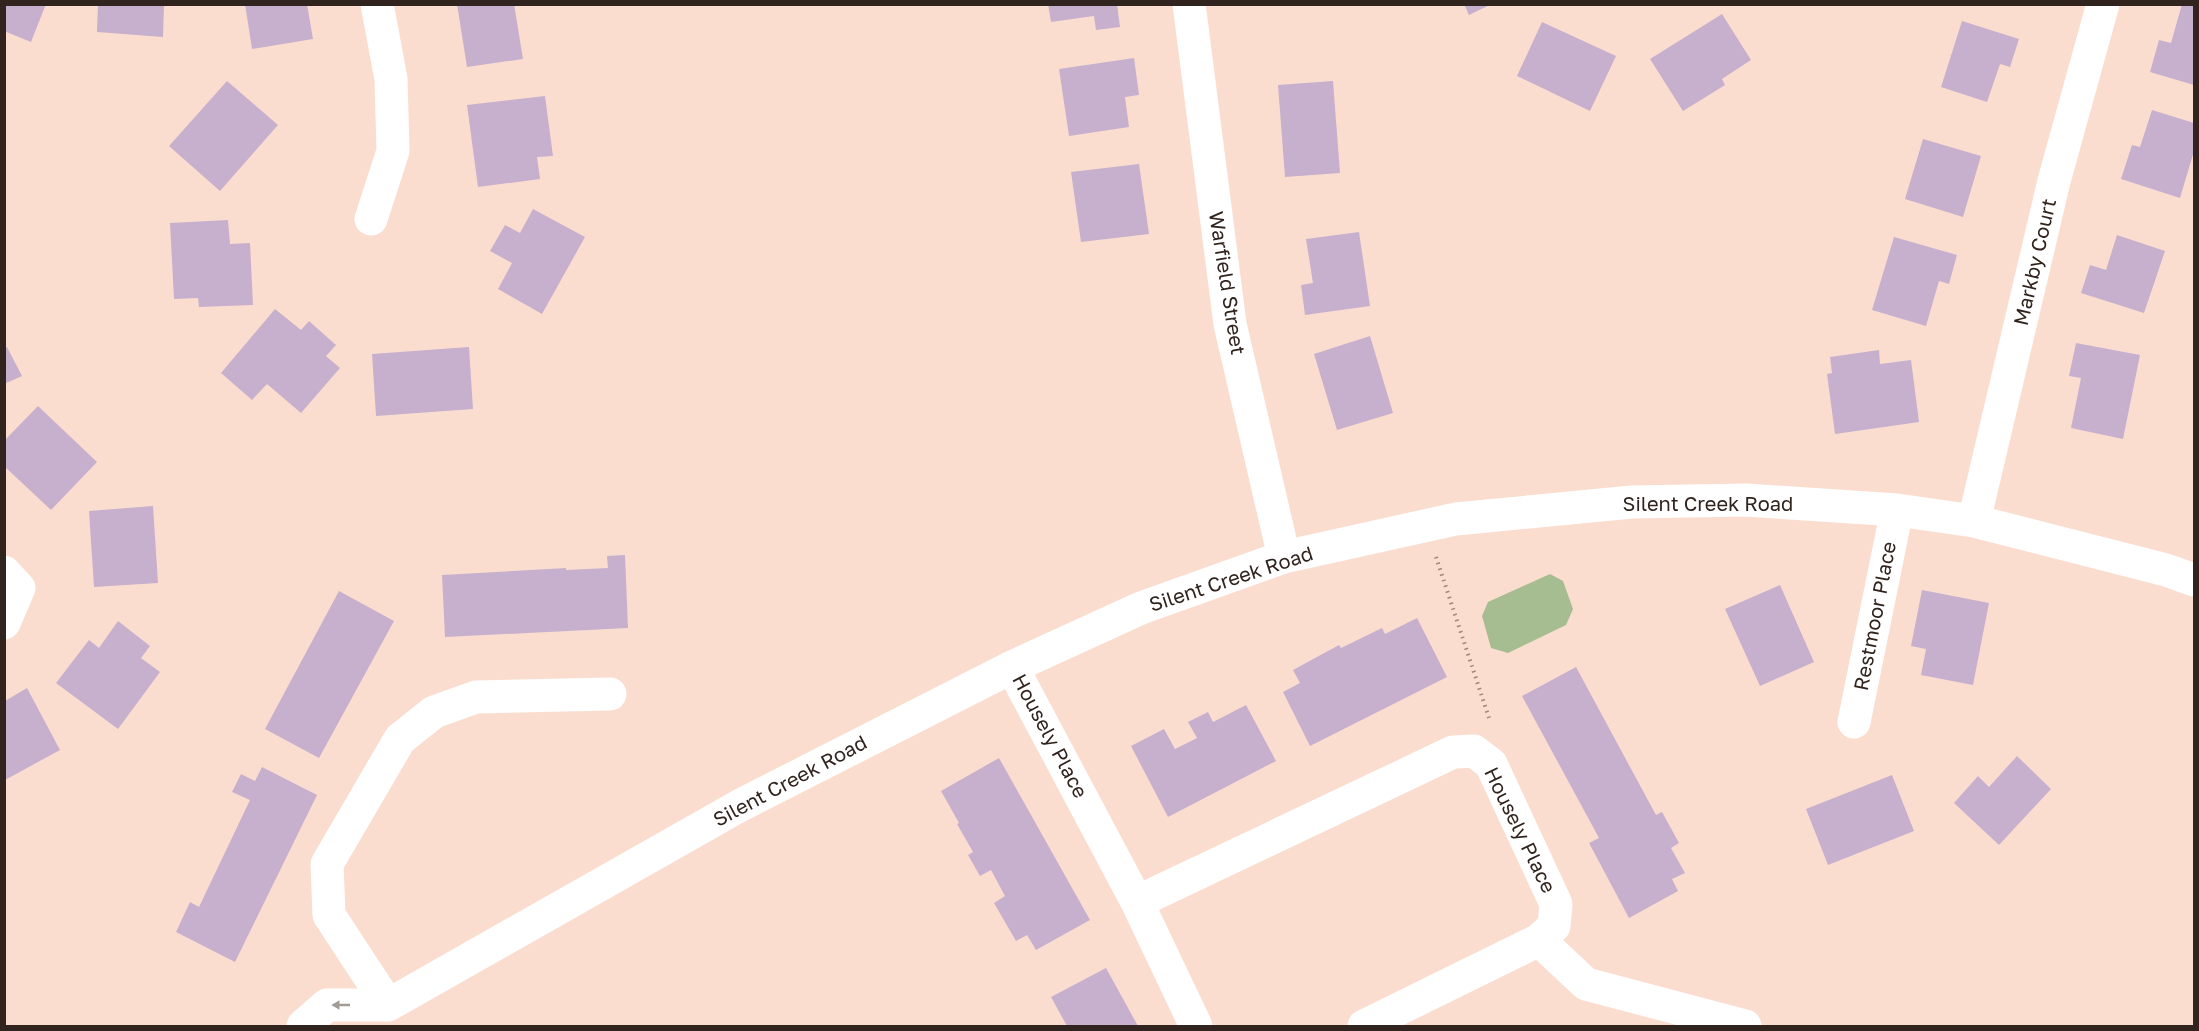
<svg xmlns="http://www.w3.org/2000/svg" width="2199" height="1031" font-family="'Golos Text',sans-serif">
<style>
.green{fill:#a5bd90}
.building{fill:#c6b0cd}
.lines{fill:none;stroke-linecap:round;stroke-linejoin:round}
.path{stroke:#9e877d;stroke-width:4;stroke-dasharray:1.5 4.5;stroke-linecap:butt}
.minor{stroke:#fff;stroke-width:33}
.oneway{fill:#a29c99}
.labels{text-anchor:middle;stroke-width:4.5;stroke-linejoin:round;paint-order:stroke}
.street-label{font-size:20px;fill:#31231d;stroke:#fff}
</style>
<rect width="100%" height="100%" fill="#fbddd0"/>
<path class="green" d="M1550,574L1563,581L1573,609L1566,625L1508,653L1491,648L1482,616L1488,602Z"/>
<path class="building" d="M4,4H46L31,42L4,31Z
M98,4H164L163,37L97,32Z
M245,4H307L313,39L252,49Z
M457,4H514L523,59L467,67Z
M1048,4H1117L1120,27L1096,30L1094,16L1051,22Z
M1464,4H1492L1469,15Z
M2182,4H2194V85L2150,72L2159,40L2171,43Z
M1722,14L1751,60L1722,79L1725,85L1683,111L1650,59Z
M1962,21L2019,39L2010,67L2000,64L1987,102L1941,87Z
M1542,22L1616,56L1590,111L1517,76Z
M1134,58L1139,95L1125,97L1129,127L1069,136L1059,69Z
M227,81L278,125L220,191L169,146Z
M1333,81L1340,173L1285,177L1278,85Z
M545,96L553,156L537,157L540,179L478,187L467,105Z
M2152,110L2194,123V151L2180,198L2121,179L2132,145L2140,147Z
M1923,139L1981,156L1963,217L1905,199Z
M1139,164L1149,234L1081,242L1071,172Z
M533,209L585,237L542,314L498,289L512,263L490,251L505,225L520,233Z
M228,220L230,244L250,243L253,305L199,307L198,298L174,299L170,223Z
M1359,232L1370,306L1305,315L1301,285L1313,283L1306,239Z
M2117,235L2165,251L2144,313L2081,293L2090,265L2106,270Z
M1894,237L1957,255L1949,284L1939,281L1926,326L1872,310Z
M275,309L301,330L309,321L336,345L326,356L340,368L301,413L267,384L252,400L221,373Z
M1370,336L1393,413L1337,430L1314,354Z
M2076,343L2140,355L2123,439L2071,428L2081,378L2069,376Z
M7,347L22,376L4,384V348Z
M469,347L473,409L376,416L372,354Z
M1879,350L1880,364L1911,360L1919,422L1835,434L1827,374L1832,373L1830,357Z
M38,406L97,462L51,510L4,466V441Z
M153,506L158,583L94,587L89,511Z
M625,555L628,628L445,637L442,575L566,568V570L608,568L607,556Z
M1780,585L1814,662L1760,686L1725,609Z
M1922,590L1989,603L1973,685L1921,675L1926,649L1911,646Z
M339,591L394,621L319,758L265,729Z
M1417,618L1447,677L1310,746L1283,692L1300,683L1293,670L1339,645L1341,648L1382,628L1385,634Z
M118,621L150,646L141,658L160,672L118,729L56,683L89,640L99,648Z
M1576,667L1656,815L1662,812L1679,843L1671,848L1685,873L1672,879L1678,891L1629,918L1589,843L1599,838L1522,696Z
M27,688L60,750L5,780V701Z
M1246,705L1276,761L1168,817L1131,746L1164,729L1175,749L1197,738L1188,722L1208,712L1213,722Z
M2017,756L2051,789L1999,845L1954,803L1978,776L1989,787Z
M999,758L1090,920L1036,950L1027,935L1016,941L994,903L1005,896L991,870L980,876L968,855L973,852L957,824L959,823L941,791Z
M262,767L317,795L235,962L176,932L190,902L199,907L250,800L232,792L241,774L255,781Z
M1892,775L1914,831L1828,865L1806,809Z
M1106,968L1138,1026H1067L1051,997Z"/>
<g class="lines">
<path class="path" d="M1436,557L1490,721"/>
<path class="minor" d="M1189,4L1230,324L1284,557
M371,219L393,151L391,79L377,4
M1974,521L2054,181L2103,4
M4,572L19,588L4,623
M1012,667L1137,902L1196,1026
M1854,722L1897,510
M1137,902L1453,752L1474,751L1491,764L1556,904L1554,926L1539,940L1364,1026
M1539,940L1586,984L1745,1026
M388,1005L329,915L327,864L400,739L434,712L476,697L610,694
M303,1026L327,1005H388L739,806L1012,667L1141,608L1284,557L1456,519L1632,502L1746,500L1897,510L1974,521L2166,570L2194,580"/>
</g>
<defs><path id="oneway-solid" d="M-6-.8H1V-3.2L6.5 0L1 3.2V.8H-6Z" transform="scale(1.5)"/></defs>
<use class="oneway" href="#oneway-solid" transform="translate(341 1005) rotate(-180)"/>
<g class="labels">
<g class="street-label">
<text transform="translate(2035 262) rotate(-77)" y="7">Markby Court</text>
<text transform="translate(1227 283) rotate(81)" y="7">Warfield Street</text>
<text x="1708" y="511">Silent Creek Road</text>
<text transform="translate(1231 579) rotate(-18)" y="7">Silent Creek Road</text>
<text transform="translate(1875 616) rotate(-79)" y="7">Restmoor Place</text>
<text transform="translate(1050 736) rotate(62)" y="7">Housely Place</text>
<text transform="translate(790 781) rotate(-28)" y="7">Silent Creek Road</text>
<text transform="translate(1520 830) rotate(64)" y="7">Housely Place</text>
</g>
</g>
<rect width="2199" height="1031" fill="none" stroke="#31231d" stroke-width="12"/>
</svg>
